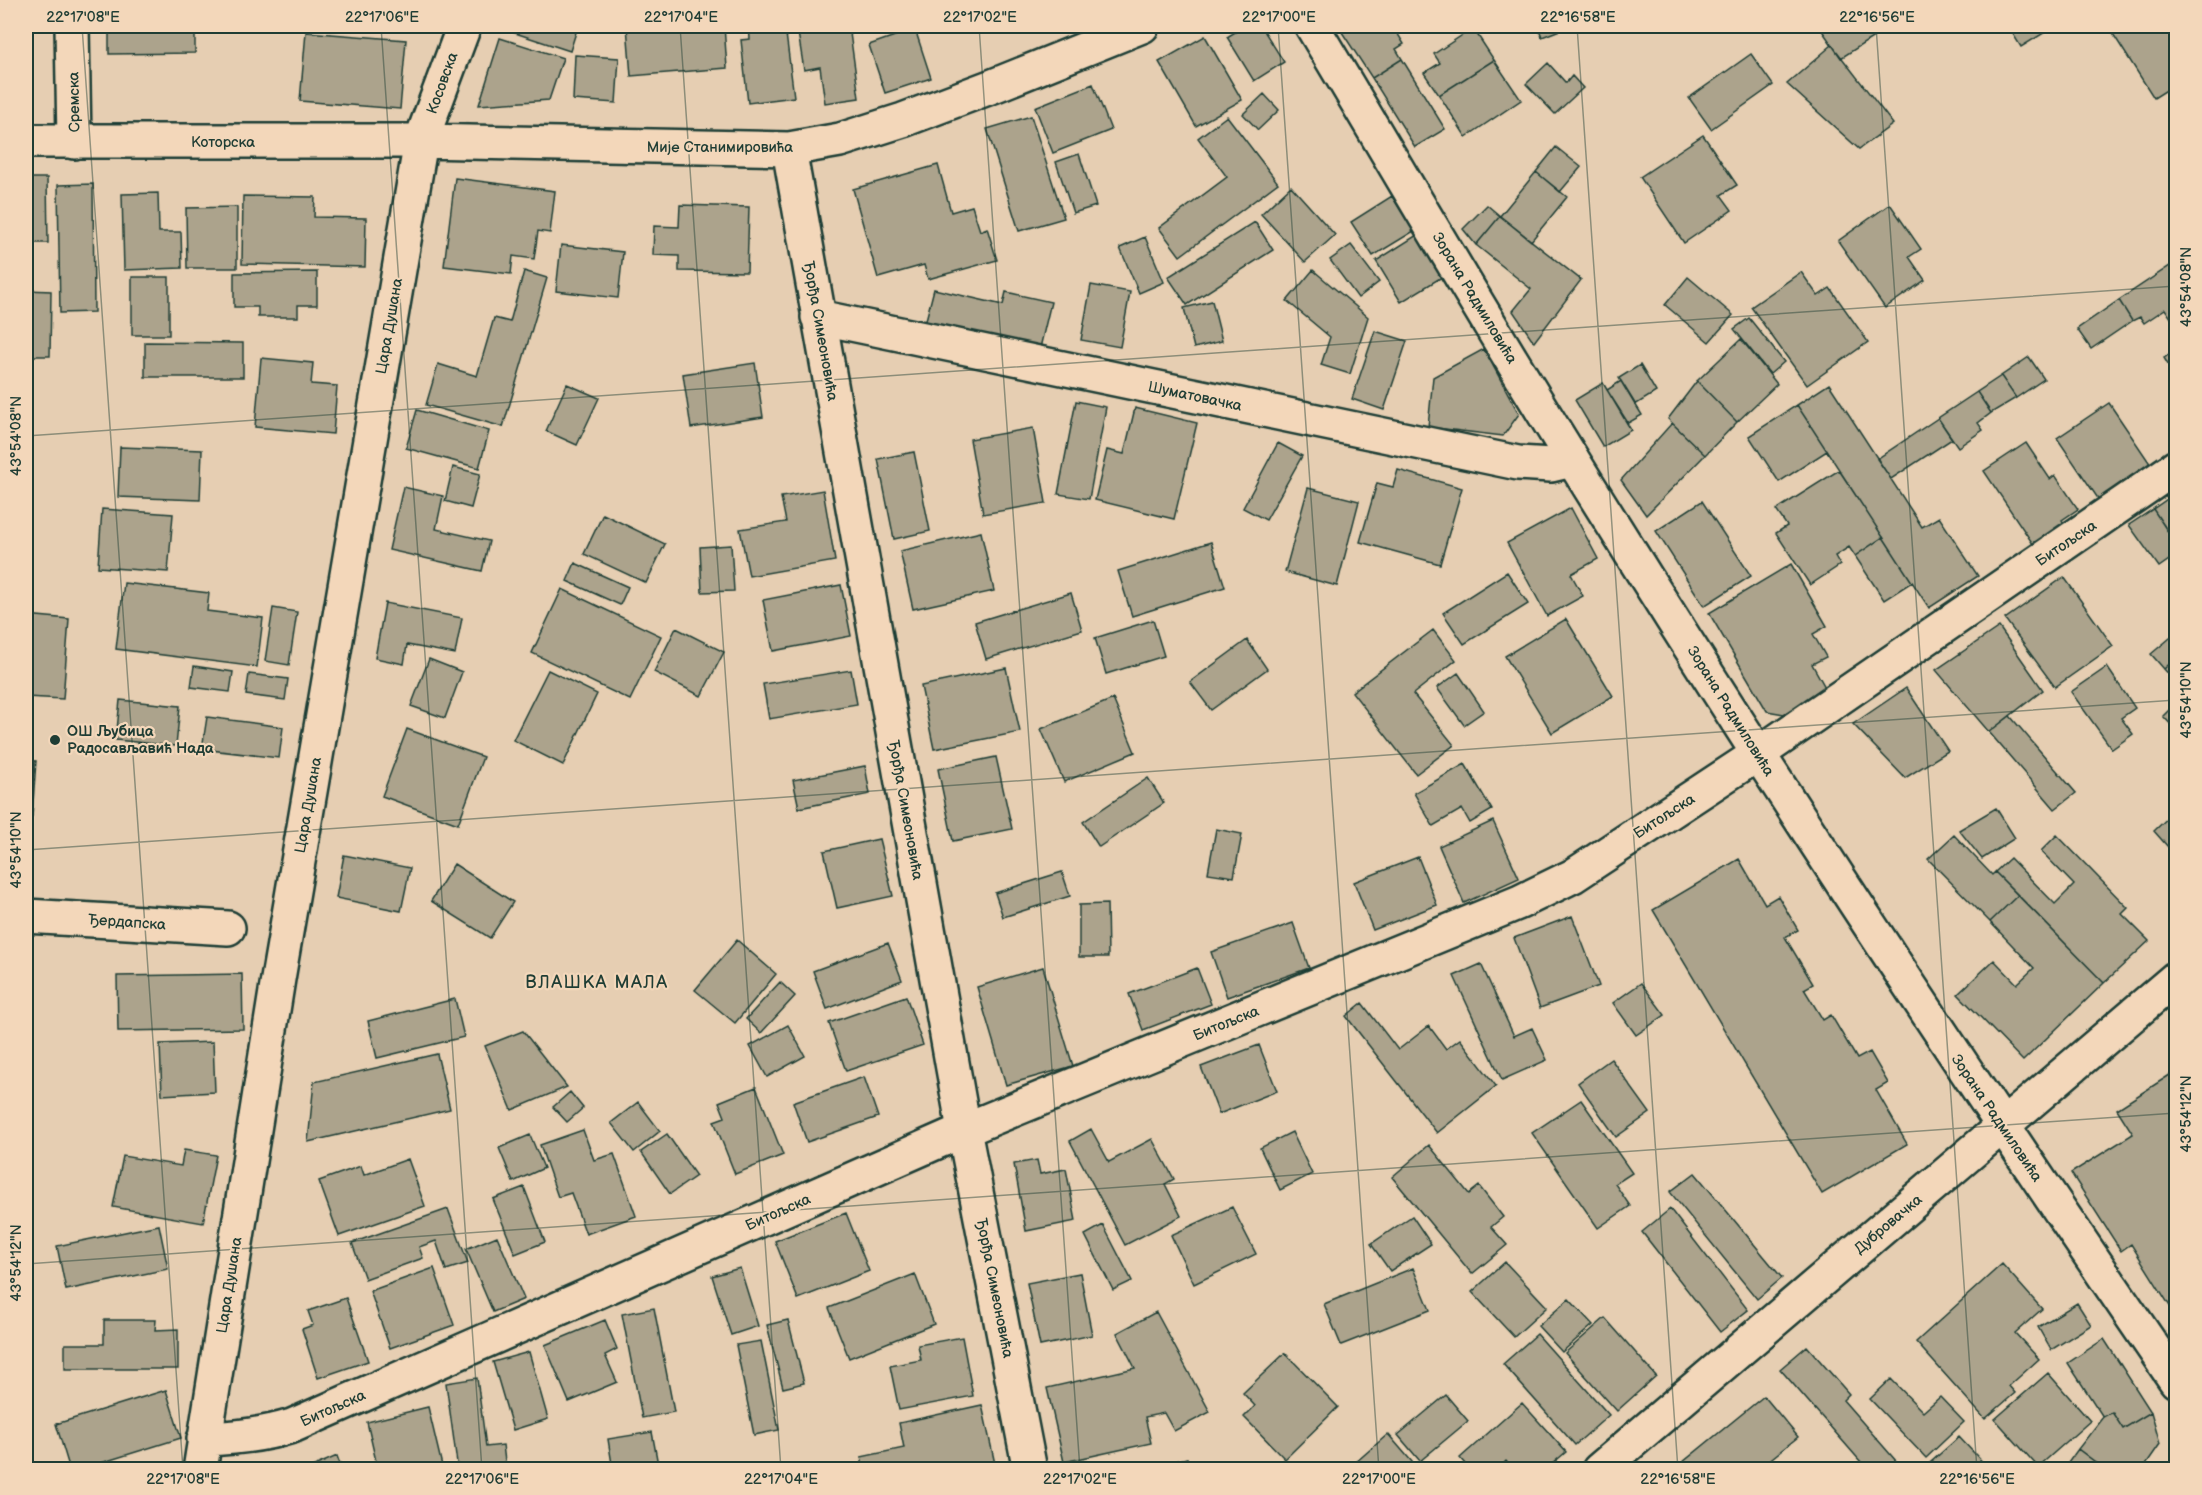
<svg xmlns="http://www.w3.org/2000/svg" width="2202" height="1495" font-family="'Balsamiq Sans',sans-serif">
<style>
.building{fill:#aca38c;stroke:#1f3d34;stroke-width:1.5}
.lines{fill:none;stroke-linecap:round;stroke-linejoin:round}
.street-casing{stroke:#1f3d34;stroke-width:38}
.street{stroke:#f3d7ba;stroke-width:33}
.ticks{fill:none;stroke:#1f3d34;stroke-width:1.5;stroke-opacity:0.45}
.poi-dot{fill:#1f3d34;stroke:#f3d7ba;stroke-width:2}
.labels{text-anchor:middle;stroke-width:4.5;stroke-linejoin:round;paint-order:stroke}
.street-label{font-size:15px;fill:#1f3d34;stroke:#f3d7ba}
.poi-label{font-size:15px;font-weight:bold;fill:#1f3d34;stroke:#f3d7ba;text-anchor:start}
.quarter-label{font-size:18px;letter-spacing:1.5px;fill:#1f3d34;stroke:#f3d7ba}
.neatline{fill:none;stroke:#1f3d34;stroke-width:2}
.ticks-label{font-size:15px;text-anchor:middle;fill:#1f3d34}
</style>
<rect width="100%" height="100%" fill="#e6ceb2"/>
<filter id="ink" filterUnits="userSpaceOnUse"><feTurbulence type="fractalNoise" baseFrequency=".0167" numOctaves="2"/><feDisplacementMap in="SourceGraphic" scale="12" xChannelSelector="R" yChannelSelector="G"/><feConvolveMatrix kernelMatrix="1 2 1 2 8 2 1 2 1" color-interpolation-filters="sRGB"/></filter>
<g filter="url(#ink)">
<path class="building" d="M109,26H195V53L109,54Z
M507,26H578L570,51L506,30Z
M627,26H724L727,68L631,76Z
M749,26H785L794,97L748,103L741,40L750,39Z
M797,26H849L859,98L825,103L820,67L804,70Z
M1245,26H1261L1284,62L1254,81L1227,37Z
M1338,26H1393L1404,44L1396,49L1402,59L1372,78Z
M1538,26H1570L1542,37Z
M1827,26H1891L1841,58L1821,29Z
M2008,26H2055L2021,47Z
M2108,26H2176V84L2154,98Z
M1473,28L1494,60L1439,95L1424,73L1440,63L1434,54Z
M915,29L931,78L885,93L869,45Z
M306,32L406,40L400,109L300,101Z
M1205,36L1242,100L1196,126L1159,62Z
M500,38L563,58L549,100L479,105Z
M1832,45L1893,124L1859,149L1787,84Z
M1751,54L1773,85L1711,129L1689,98Z
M575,55L619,58L616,103L573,100Z
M1402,59L1445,129L1415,147L1372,78Z
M1494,60L1521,100L1466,137L1439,95Z
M1548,63L1566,83L1572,76L1583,88L1555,114L1526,84Z
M1093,84L1111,130L1053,153L1035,107Z
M1264,94L1279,110L1258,130L1243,114Z
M1031,116L1064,218L1019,231L987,129Z
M1227,116L1278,183L1180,256L1159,228L1227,177L1198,138Z
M1703,135L1737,185L1721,195L1732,210L1684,243L1640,177Z
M1556,147L1581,167L1560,192L1536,172Z
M1079,154L1096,206L1073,213L1056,162Z
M938,165L951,212L972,206L980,231L987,228L997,260L928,279L924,265L878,278L853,189Z
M1536,172L1567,197L1531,241L1500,216Z
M26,178H47L48,243H26Z
M455,178L555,191L550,233L538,231L534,259L513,256L511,274L444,266Z
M93,184L94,312L60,313L58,185Z
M1291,186L1335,235L1305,262L1261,214Z
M158,193L159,232H181L182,268L124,270L122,194Z
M243,196L315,197L314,217L366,218L365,267L242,264Z
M1392,196L1414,231L1373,256L1351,222Z
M1890,204L1921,249L1909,257L1925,280L1885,308L1838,241Z
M680,205L749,207L747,272L679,271V256L653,255L654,226L679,227Z
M1487,205L1500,216L1476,245L1463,229Z
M237,207V268H187L186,208Z
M1500,216L1581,280L1534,342L1513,311L1531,289L1476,245Z
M1255,222L1273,250L1187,305L1168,277Z
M1417,235L1442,277L1401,302L1376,261Z
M1145,237L1164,282L1139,293L1120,248Z
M561,245L623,252L618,298L556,291Z
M1351,245L1379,282L1358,298L1330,260Z
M2176,262V325L2165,309L2144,323L2140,317L2132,321L2119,300Z
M1313,270L1368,317L1350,374L1321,365L1330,337L1287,301Z
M524,271L547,278L503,427L426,405L438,364L477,376L494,318L510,322Z
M317,272V305H298V317H258V307H234V273Z
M1801,272L1818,296L1830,288L1868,342L1807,385L1751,307Z
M132,277H169V335H132Z
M1688,277L1733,315L1709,342L1665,305Z
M1091,285L1130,292L1120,347L1081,340Z
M934,289L1003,305L1006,292L1051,302L1039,352L925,324Z
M26,290L51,291L50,356H26Z
M2119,300L2132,321L2091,349L2077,329Z
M1212,301L1222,341L1194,348L1184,308Z
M1749,318L1784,362L1770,374L1734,329Z
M1375,331L1407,341L1384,410L1352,399Z
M1741,339L1777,384L1737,422L1697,381Z
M145,342L243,343V377H145Z
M1484,349L1519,414L1503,436L1428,427L1433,377Z
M2176,350V378L2164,358Z
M2029,357L2044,379L2016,398L2001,376Z
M261,358L313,363L311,384L337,386L333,434L255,427Z
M755,363L763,417L691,428L683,374Z
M1640,365L1656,392L1635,405L1619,378Z
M2001,376L2016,398L1991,413L1977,392Z
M1621,381L1642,415L1628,423L1607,390Z
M1697,381L1737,422L1705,455L1668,419Z
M1603,383L1631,430L1603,447L1575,400Z
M567,384L599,398L577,445L546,431Z
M1829,384L1922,527L1939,517L1978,576L1929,608L1797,405Z
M1977,392L1991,413L1978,423L1983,430L1958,447L1938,418Z
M1076,401L1106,407L1089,499L1058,494Z
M2109,403L2151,465L2099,500L2057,438Z
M1797,405L1827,451L1779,482L1749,436Z
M1135,408L1197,423L1174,519L1095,500L1107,450L1124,454Z
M417,410L489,431L479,468L406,448Z
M1938,418L1952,439L1891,479L1877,459Z
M1672,423L1705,455L1646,515L1621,480Z
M1033,428L1046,503L983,514L970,439Z
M1278,443L1302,456L1266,520L1243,508Z
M2026,443L2050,479L2055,475L2078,509L2062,520L2064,523L2033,544L1984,471Z
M120,447L202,450L200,500L118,497Z
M914,452L930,531L894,539L878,459Z
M453,467L480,474L471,508L445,501Z
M1398,470L1462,488L1440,564L1360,542L1377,483L1393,487Z
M1839,470L1883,537L1855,556L1849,547L1835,556L1840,565L1810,585L1776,533L1787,526L1776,510Z
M403,487L443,496L436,529L489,541L482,571L389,550Z
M1308,488L1359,501L1337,586L1285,572Z
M823,490L835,561L749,576L740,529L786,522L781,497Z
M2176,493V536L2173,539L2153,509Z
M1702,501L1751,576L1704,606L1656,531Z
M1571,508L1598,559L1571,574L1583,596L1547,616L1507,543Z
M102,509L173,514L168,572L98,567Z
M2153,509L2176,544V555L2159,567L2129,525Z
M603,514L665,544L646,583L584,554Z
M981,532L994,591L913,609L900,551Z
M1883,537L1912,582L1884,600L1855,556Z
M1211,542L1225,587L1132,616L1118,571Z
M731,545L734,591L702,592L700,547Z
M575,563L628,587L620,605L567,581Z
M1791,564L1827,626L1813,634L1826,657L1812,664L1826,689L1784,714L1767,711L1709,613Z
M1507,572L1528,604L1464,644L1443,613Z
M2064,577L2113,646L2055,687L2005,619Z
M124,583L209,593L207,611L263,618L257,667L116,649Z
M841,585L851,636L773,651L763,600Z
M562,589L661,636L630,700L532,653Z
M1071,593L1082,630L986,659L975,622Z
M385,603L462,618L455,654L407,645L404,664L375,658Z
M273,608L297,612L289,665L265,661Z
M26,615L69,619L63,699L26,697Z
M1566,619L1613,696L1552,733L1505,656Z
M1153,620L1164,656L1106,674L1095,638Z
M1999,627L2043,690L1989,732L1936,670Z
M676,628L724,652L701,696L654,672Z
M1433,630L1456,660L1413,694L1454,745L1416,774L1352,692Z
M2176,633V658L2164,669L2151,654Z
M1247,640L1267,669L1211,710L1190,682Z
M2176,658V682L2164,669Z
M429,659L462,672L445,718L411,706Z
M194,666L233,672L230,692L191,687Z
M2107,667L2135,708L2121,718L2133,734L2112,749L2071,692Z
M1006,668L1020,732L934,749L921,686Z
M548,670L597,694L563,765L513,740Z
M851,670L857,704L769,719L763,684Z
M1458,673L1484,711L1464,725L1437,688Z
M249,674L288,679L285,700L246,695Z
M1906,688L1948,751L1905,778L1853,724Z
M1113,699L1135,752L1064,782L1041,729Z
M120,700L180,706L176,746L116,740Z
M2176,703V730L2163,716Z
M2010,716L2076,793L2055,809L1989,732Z
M207,717L283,727L279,758L202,749Z
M407,729L483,757L458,824L382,796Z
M996,757L1012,829L953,841L938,769Z
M26,760L36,761L32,817L26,816Z
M1465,764L1492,810L1470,823L1462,809L1433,826L1414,793Z
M865,766L870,794L799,808L793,780Z
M1148,778L1164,803L1099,847L1083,822Z
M1996,808L2015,838L1982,859L1959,830Z
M2176,810V856L2154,831Z
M1493,821L1519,878L1464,903L1439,846Z
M1216,829L1242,834L1234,877L1208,873Z
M1954,835L1992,875L1995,872L2018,895L1990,922L1928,859Z
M2057,835L2128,908L2122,914L2149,941L2104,983L1995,872L2010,858L2055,904L2074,885L2041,851Z
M879,839L893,896L837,908L824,851Z
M344,855L410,868L401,911L336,898Z
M1418,857L1437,905L1373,930L1354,882Z
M1739,859L1765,904L1778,896L1798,930L1785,937L1813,984L1804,989L1823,1020L1831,1015L1857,1059L1870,1052L1888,1083L1876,1090L1907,1144L1822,1194L1653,910Z
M454,864L513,902L490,938L431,901Z
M1062,872L1070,896L1003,917L995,893Z
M2018,895L2104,983L2023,1061L1958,994L1994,960L2017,984L2034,968L1990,922Z
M1107,904L1108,957H1079V905Z
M1572,916L1599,986L1540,1008L1514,938Z
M1293,923L1309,968L1227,997L1211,952Z
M737,940L776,974L735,1023L695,990Z
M888,943L902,980L827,1009L813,971Z
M1481,964L1514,1036L1532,1028L1547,1060L1502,1080L1454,976Z
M1043,967L1073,1066L1006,1085L977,987Z
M1197,968L1211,1004L1143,1030L1129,994Z
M242,974L243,1029L118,1031L117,976Z
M780,982L795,996L761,1033L746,1019Z
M1641,983L1665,1015L1636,1035L1613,1003Z
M906,996L923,1045L846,1071L829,1023Z
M455,999L464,1037L377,1058L368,1021Z
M1362,1003L1398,1050L1429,1026L1446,1049L1460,1039L1496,1086L1437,1133L1346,1016Z
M788,1025L805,1056L767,1077L750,1046Z
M523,1031L567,1087L512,1110L485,1046Z
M213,1042L215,1092L162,1095L160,1044Z
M1259,1045L1277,1091L1219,1114L1201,1067Z
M437,1054L450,1109L308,1142L314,1082Z
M1611,1059L1650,1113L1616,1137L1578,1083Z
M2176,1071V1316L2131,1244L2121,1251L2071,1173L2133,1134L2117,1109Z
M864,1077L878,1117L807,1142L793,1102Z
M756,1087L783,1155L735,1174L714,1121L725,1117L719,1102Z
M570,1092L583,1108L567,1122L553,1107Z
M1581,1100L1632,1173L1615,1184L1630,1206L1598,1228L1532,1133Z
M638,1102L660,1131L634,1152L611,1123Z
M1091,1129L1109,1162L1152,1139L1174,1179L1165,1184L1181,1216L1125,1245L1070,1141Z
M583,1130L594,1160L614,1154L636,1216L586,1234L571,1193L558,1197L540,1145Z
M1292,1132L1312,1174L1280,1190L1260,1148Z
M667,1134L696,1176L670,1194L641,1152Z
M530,1135L544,1168L513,1182L499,1148Z
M1429,1145L1469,1194L1479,1186L1503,1217L1491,1227L1507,1245L1472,1274L1392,1177Z
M184,1150L216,1155L203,1223L113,1207L123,1156L181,1166Z
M408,1159L425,1206L339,1236L319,1181L361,1166L364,1175Z
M1037,1160L1040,1174L1066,1169L1076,1221L1026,1231L1014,1164Z
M1695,1173L1782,1278L1757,1299L1670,1192Z
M524,1187L545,1242L515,1254L493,1199Z
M1232,1207L1256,1254L1194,1284L1171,1235Z
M448,1209L468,1263L446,1270L436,1241L419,1247L423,1258L365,1279L352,1243Z
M1670,1209L1748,1310L1720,1332L1642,1232Z
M846,1213L869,1271L798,1299L775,1241Z
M1412,1216L1431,1244L1390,1271L1371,1244Z
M159,1225L168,1269L66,1290L57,1246Z
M1103,1225L1132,1281L1113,1290L1085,1235Z
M497,1236L524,1299L493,1312L466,1249Z
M1505,1262L1547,1307L1514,1337L1472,1292Z
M2002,1264L2042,1309L2015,1333L2039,1359L2009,1386L2015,1393L1985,1419L1916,1342Z
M434,1268L454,1325L390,1348L370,1291Z
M740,1268L758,1326L731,1335L712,1276Z
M1413,1268L1430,1310L1341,1345L1324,1304Z
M1080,1273L1092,1335L1040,1346L1027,1283Z
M915,1274L934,1324L849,1358L829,1308Z
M346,1298L368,1361L318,1378L302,1329L313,1325L308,1311Z
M1569,1299L1593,1325L1562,1352L1538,1326Z
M2077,1303L2091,1325L2051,1350L2038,1327Z
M654,1308L674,1412L642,1418L622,1314Z
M1156,1312L1210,1412L1174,1431L1164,1413L1145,1417L1151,1443L1064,1462L1047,1388L1135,1368L1117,1333Z
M1605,1318L1656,1376L1617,1411L1565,1353Z
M104,1320H156L155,1330L178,1329V1369H65V1344H104Z
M605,1320L617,1349L605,1355L617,1382L569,1402L545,1345Z
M788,1320L804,1383L783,1388L767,1325Z
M1537,1334L1609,1415L1575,1445L1503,1364Z
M962,1337L973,1396L899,1410L890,1366L921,1360L918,1345Z
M2104,1339L2151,1412L2123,1429L2112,1412L2103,1417L2068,1363Z
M761,1341L779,1430L754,1435L736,1345Z
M1807,1346L1849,1394L1843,1400L1904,1470H1868L1780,1369Z
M529,1352L548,1419L513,1430L493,1362Z
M1285,1353L1338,1407L1285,1459L1244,1417L1255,1406L1243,1393Z
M2048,1373L2090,1421L2038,1467L1995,1419Z
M477,1378L486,1447L503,1445L506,1470H458L446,1383Z
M1891,1379L1923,1412L1940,1397L1964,1422L1926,1458L1870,1399Z
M166,1390L181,1438L78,1470H70L56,1424Z
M1446,1395L1468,1421L1420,1461L1398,1435Z
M1764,1396L1798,1437L1757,1470H1679L1677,1467Z
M1522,1403L1566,1452L1545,1470H1514L1506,1461L1497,1470H1470L1460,1458Z
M982,1405L995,1464L968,1470H864L861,1457L904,1448L899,1423Z
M428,1407L443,1470H378L367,1422Z
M2112,1412L2123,1429L2151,1412L2160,1444L2142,1470H2106L2078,1449L2103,1417Z
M652,1432L659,1470H613L608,1439Z
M1388,1434L1419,1470H1347Z
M1959,1437L1990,1470H1922Z
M2078,1449L2106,1470H2063Z
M337,1456L342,1470H305Z
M1187,1458L1191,1470H1158L1157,1466Z"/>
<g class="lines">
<defs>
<path id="street" d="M72,26L74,142
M1312,26C1399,171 1484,318 1574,462C1767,774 1969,1079 2176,1381
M26,141H421L789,149L840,140L903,120L993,86L1142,26
M789,149L964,1130L1030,1470
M818,317L1518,463L1551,465L1572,460
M26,916L228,928
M204,1439C235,1438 263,1435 292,1426L964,1130L1520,902L1573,876L1758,754L2176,467
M200,1470L278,979L421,141L464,26
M1599,1470L2176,978"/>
</defs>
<use href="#street" class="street-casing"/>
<use href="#street" class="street"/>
</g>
</g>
<path class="ticks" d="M82,26L183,1470M381,26L482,1470M680,26L781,1470M979,26L1080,1470M1278,26L1379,1470M1577,26L1678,1470M1876,26L1977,1470M2175,26L2176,41M26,436L2176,286M26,850L2176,700M26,1264L2176,1113"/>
<circle class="poi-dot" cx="55" cy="740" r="6"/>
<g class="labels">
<g class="street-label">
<text transform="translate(442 83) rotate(-70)" y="5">Косовска</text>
<text transform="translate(74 102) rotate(-91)" y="5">Сремска</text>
<text x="223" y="147">Которска</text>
<text x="720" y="152">Мије Станимировића</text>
<text transform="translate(1475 298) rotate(59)" y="5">Зорана Радмиловића</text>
<text transform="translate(389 326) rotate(-80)" y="5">Цара Душана</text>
<text transform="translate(821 331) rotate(80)" y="5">Ђорђа Симеоновића</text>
<text transform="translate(1195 396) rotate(12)" y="5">Шуматовачка</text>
<text transform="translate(2066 543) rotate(-34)" y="5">Битољска</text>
<text transform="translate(1731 711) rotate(58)" y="5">Зорана Радмиловића</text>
<text transform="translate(308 805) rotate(-80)" y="5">Цара Душана</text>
<text transform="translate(906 810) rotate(80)" y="5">Ђорђа Симеоновића</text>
<text transform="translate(1664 816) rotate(-33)" y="5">Битољска</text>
<text transform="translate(127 922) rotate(4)" y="5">Ђердапска</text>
<text transform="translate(1226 1023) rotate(-22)" y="5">Битољска</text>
<text transform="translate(1997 1118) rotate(56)" y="5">Зорана Радмиловића</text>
<text transform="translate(778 1212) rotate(-24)" y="5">Битољска</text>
<text transform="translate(1888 1224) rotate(-40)" y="5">Дубровачка</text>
<text transform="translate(229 1285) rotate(-81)" y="5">Цара Душана</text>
<text transform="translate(995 1288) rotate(79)" y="5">Ђорђа Симеоновића</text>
<text transform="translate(333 1408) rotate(-24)" y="5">Битољска</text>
</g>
<g class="poi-label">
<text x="67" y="736">ОШ Љубица<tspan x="67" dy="17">Радосављавић Нада</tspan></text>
</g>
<g class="quarter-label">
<text x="597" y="988">ВЛАШКА МАЛА</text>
</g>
</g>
<rect width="2202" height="1495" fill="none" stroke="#f3d7ba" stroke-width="66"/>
<rect x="33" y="33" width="2136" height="1429" class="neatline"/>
<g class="ticks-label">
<text x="83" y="22">22°17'08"E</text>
<text x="382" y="22">22°17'06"E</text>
<text x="681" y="22">22°17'04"E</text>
<text x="980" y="22">22°17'02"E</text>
<text x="1279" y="22">22°17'00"E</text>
<text x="1578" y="22">22°16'58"E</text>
<text x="1877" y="22">22°16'56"E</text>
<text transform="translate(2186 287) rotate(-90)" y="5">43°54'08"N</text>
<text transform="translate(16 436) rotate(-90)" y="5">43°54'08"N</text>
<text transform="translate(2186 700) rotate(-90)" y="5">43°54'10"N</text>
<text transform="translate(16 850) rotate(-90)" y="5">43°54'10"N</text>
<text transform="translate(2186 1114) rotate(-90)" y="5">43°54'12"N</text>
<text transform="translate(16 1263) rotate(-90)" y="5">43°54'12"N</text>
<text x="183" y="1484">22°17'08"E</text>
<text x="482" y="1484">22°17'06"E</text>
<text x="781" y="1484">22°17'04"E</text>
<text x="1080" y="1484">22°17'02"E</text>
<text x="1379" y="1484">22°17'00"E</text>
<text x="1678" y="1484">22°16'58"E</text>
<text x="1977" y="1484">22°16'56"E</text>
</g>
</svg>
